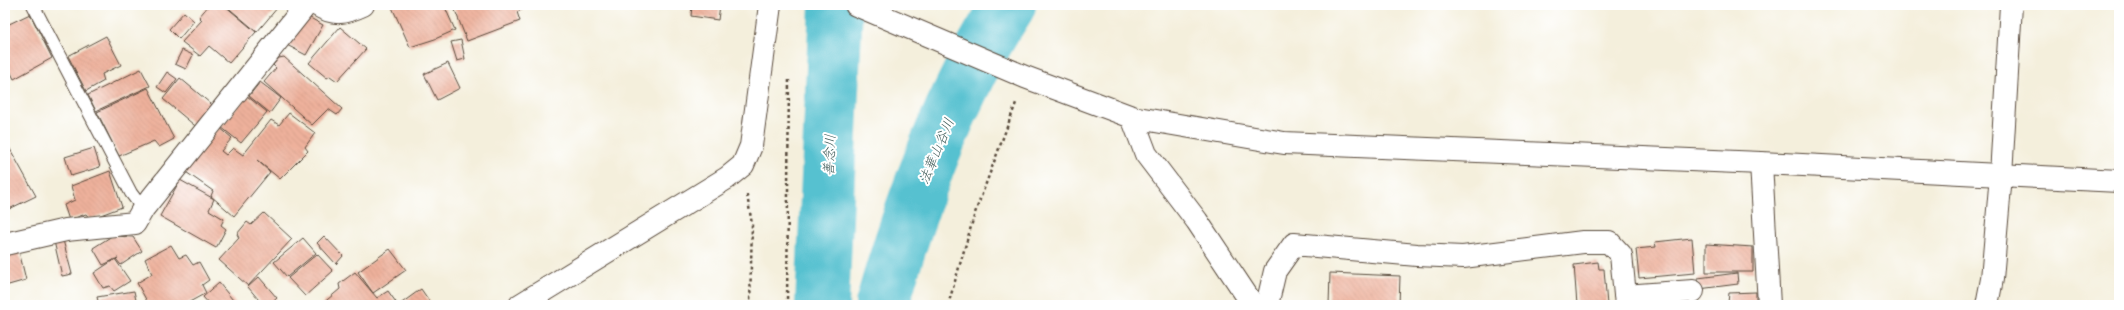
<svg xmlns="http://www.w3.org/2000/svg" width="2124" height="310" font-family="Delius,'Klee One',sans-serif">
<style>
.lines{fill:none;stroke-linecap:round;stroke-linejoin:round}
.river{stroke:#56c1d0;stroke-width:54}
.building{fill:url(#building-back-hatch)}
.lane-casing{stroke:#57483a;stroke-width:14}
.street-casing{stroke:#57483a;stroke-width:24}
.secondary-casing{stroke:#57483a;stroke-width:24}
.path{stroke:#57483a;stroke-width:2.5;stroke-dasharray:3 3;stroke-linecap:butt}
.lane{stroke:#fff;stroke-width:12}
.street{stroke:#fff;stroke-width:22}
.secondary{stroke:#fff;stroke-width:22}
.labels{text-anchor:middle;stroke-width:4;stroke-linejoin:round;paint-order:stroke}
.water-label{font-size:14px;font-style:italic;fill:#445f5c;stroke:#fff}
</style>
<defs>
<pattern id="building-back-hatch" width="6" height="6" patternUnits="userSpaceOnUse"><rect width="6" height="6" fill="#eeb19b"/><path d="M-1 5l2 2M0 0l6 6M5-1l2 2" fill="none" stroke="#cd9885"/></pattern>
</defs>
<rect width="100%" height="100%" fill="#fff"/>
<filter id="ink" filterUnits="userSpaceOnUse"><feTurbulence type="fractalNoise" baseFrequency=".025" numOctaves="2"/><feDisplacementMap in="SourceGraphic" scale="8" xChannelSelector="R" yChannelSelector="G"/><feConvolveMatrix kernelMatrix="1 2 1 2 8 2 1 2 1" color-interpolation-filters="sRGB"/></filter>
<filter id="wash" filterUnits="userSpaceOnUse"><feTurbulence type="fractalNoise" baseFrequency=".012" numOctaves="4" result="noise"/><feDisplacementMap in="SourceGraphic" scale="16" xChannelSelector="R" yChannelSelector="G"/><feGaussianBlur stdDeviation="0.9" result="paint"/><feColorMatrix in="noise" values="0 0 0 0 0 0 0 0 0 0 0 0 0 0 0 0 0 1.4 0 .05"/><feComposite in="paint" operator="in"/></filter>
<g filter="url(#wash)">
<rect width="100%" height="100%" fill="#f4efdc"/>
<g class="lines">
<path class="river" d="M822,305L836,5
M882,305C911,203 950,94 1009,5"/>
</g>
<g id="blocks">
<path class="building" d="M209,5H224L256,32L229,63L209,46L200,56L182,42L202,20L199,17Z
M225,5H275L278,7L257,32Z
M391,5H444L455,30L435,39L410,47Z
M453,5H532L517,12L520,21L467,41Z
M692,5H720L718,20L691,16Z
M184,12L194,21L179,39L169,29Z
M301,13L323,25L306,55L285,44Z
M30,14L52,58L14,79L5,61V26Z
M340,27L366,49L337,81L330,76L327,78L309,63Z
M106,36L121,65L102,74L104,81L86,91L68,56Z
M461,40L465,59L457,61L451,42Z
M182,50L193,55L186,69L175,64Z
M284,57L342,109L337,115L328,109L312,125L264,82L276,68L273,65L279,58Z
M448,63L460,88L437,100L424,74Z
M141,69L150,86L96,111L88,95Z
M167,72L177,79L166,93L157,87Z
M180,78L217,109L200,130L163,99Z
M260,82L281,98L270,113L249,96Z
M148,88L174,139L159,147L154,141L119,156L97,112Z
M247,96L267,112L241,143L221,127Z
M289,113L315,133L305,147L308,151L280,179L257,160L270,172L234,216L211,196L213,191L183,170L219,127L232,138L221,151L226,155L233,148L243,155L271,120L279,125Z
M5,140L36,196L5,211Z
M94,148L100,167L71,176L65,157Z
M110,171L122,207L90,219L86,214L69,220L64,205L75,200L71,186Z
M180,180L214,199L209,210L224,219L221,225L226,229L216,248L160,216Z
M264,213L292,239L248,286L219,260L239,238L237,234L247,222L251,225Z
M112,236L133,237L142,251L121,265L116,259L118,258L103,265L93,248Z
M324,236L343,256L336,264L317,243Z
M303,238L316,253L287,277L274,262Z
M1692,238L1695,273L1639,278L1636,249L1656,247L1655,242Z
M63,240L72,274L62,276L54,241Z
M1706,244L1753,247V272H1706Z
M171,245L179,258L186,255L193,265L199,262L209,280L202,285L206,293L184,305H149L137,283L152,274L145,259Z
M390,249L406,270L373,293L358,272Z
M19,251L26,280L5,286V254Z
M317,254L333,271L305,296L288,278Z
M115,259L130,281L114,291L110,286L103,288L94,273Z
M1598,262L1599,269H1604L1607,305H1577L1574,265Z
M355,272L377,298L388,291L398,305H321L340,289L339,284Z
M1330,273L1400,276L1399,305H1329Z
M1737,273L1738,284L1699,289L1698,278Z
M259,277L277,298L269,305H263L248,287Z
M219,283L237,305H210L203,297Z
M421,289L432,305H399Z
M134,291L137,305H99L97,297Z
M1756,292V305H1720L1728,303L1729,293Z"/>
</g>
</g>
<g filter="url(#ink)">
<use href="#blocks" fill-opacity="0" stroke="#57483a" stroke-width="1"/>
<g class="lines">
<defs>
<path id="lane" d="M33,5L131,193L143,209"/>
<path id="street" d="M317,5C334,16 346,13 363,5
M1132,117L1146,154L1197,221L1253,305
M1761,163L1769,305
M5,244L66,230L135,223L143,209L306,5
M1625,296L1693,291
M520,305L727,178L743,165L751,146L770,5
M1267,305L1275,271L1294,244L1417,255L1463,257L1583,242H1609L1621,255L1626,305
M1987,305L1992,279L2001,175L2011,5"/>
<path id="secondary" d="M856,5L1025,77L1132,117L1284,143L1761,163L2119,181"/>
</defs>
<use href="#lane" class="lane-casing"/>
<use href="#street" class="street-casing"/>
<use href="#secondary" class="secondary-casing"/>
<path class="path" d="M747,195L752,224L750,305
M787,305L789,77
M948,305L975,213L1016,103"/>
<use href="#lane" class="lane"/>
<use href="#street" class="street"/>
<use href="#secondary" class="secondary"/>
</g>
</g>
<g class="labels">
<g class="water-label">
<text transform="translate(936 151) rotate(-67)" y="5">法華山谷川</text>
<text transform="translate(829 155) rotate(-87)" y="5">善念川</text>
</g>
</g>
<rect width="2124" height="310" fill="none" stroke="#fff" stroke-width="20"/>
</svg>
